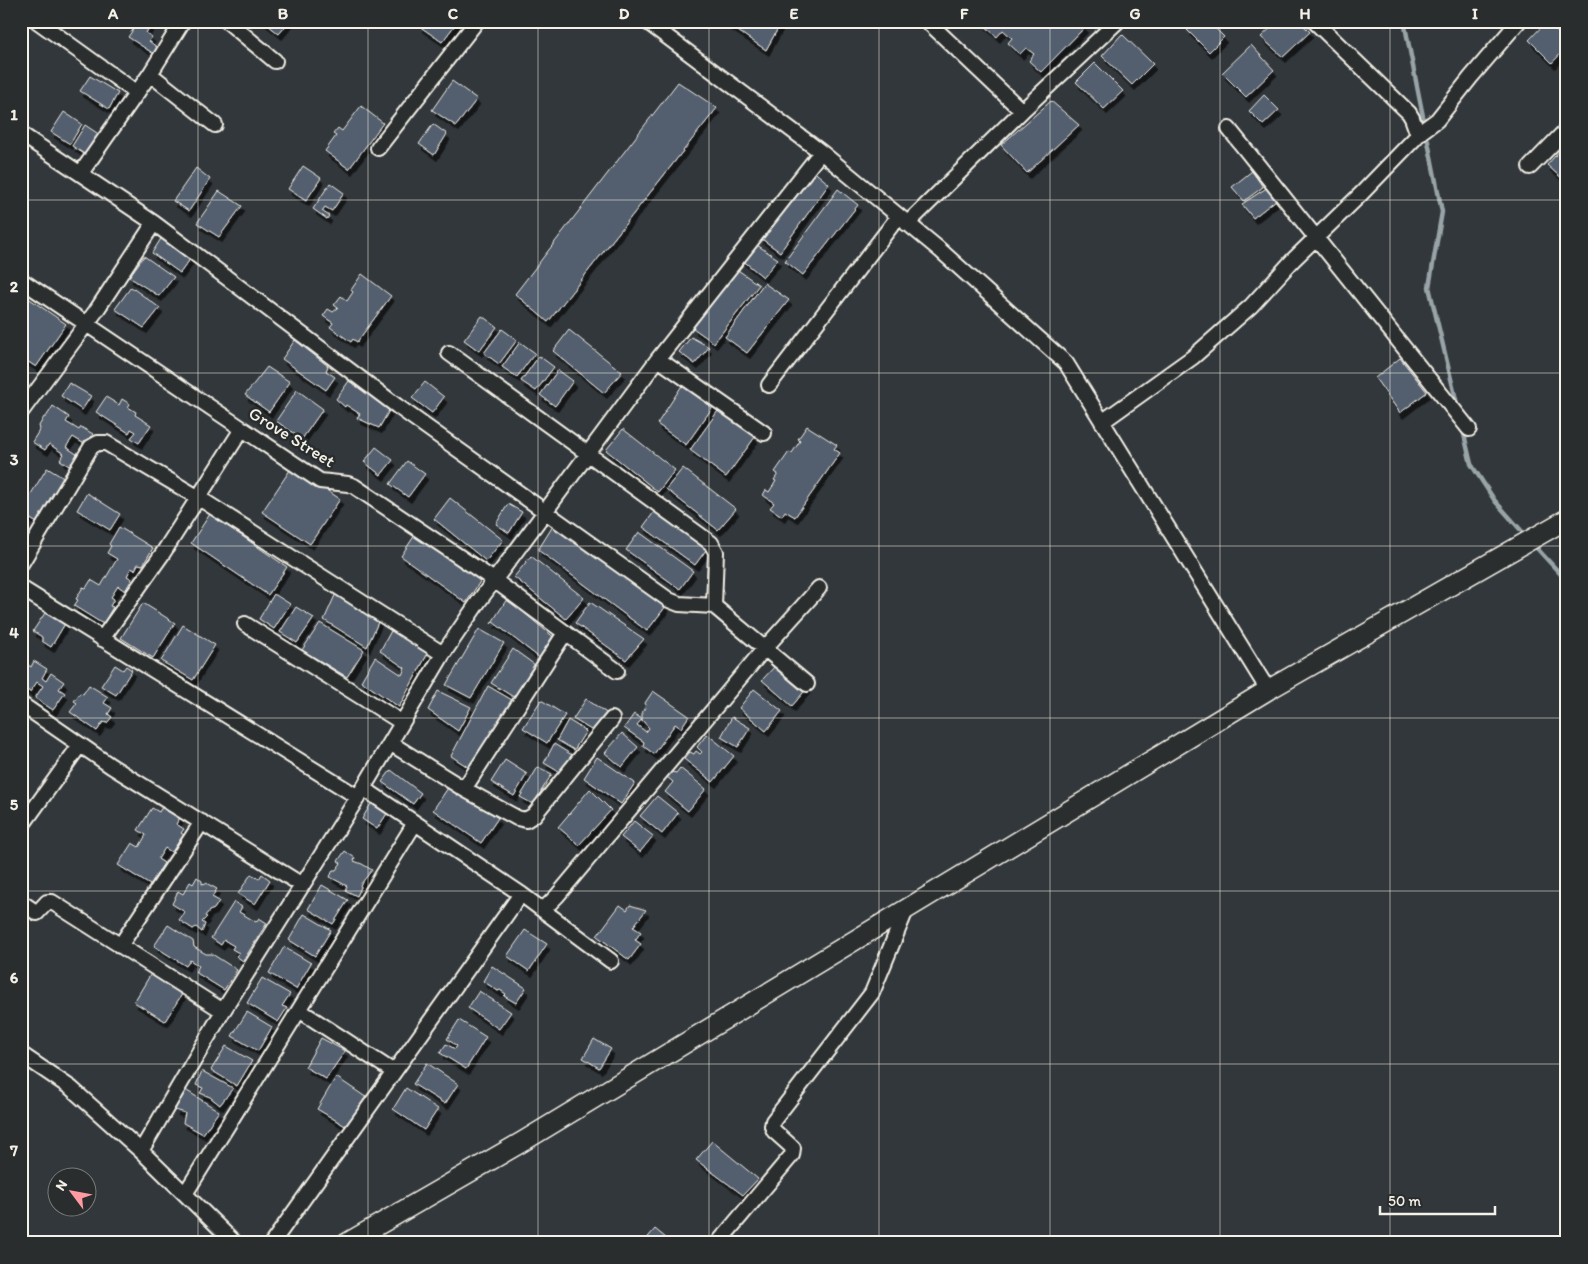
<svg xmlns="http://www.w3.org/2000/svg" width="1588" height="1264" font-family="Itim,sans-serif">
<style>
.lines{fill:none;stroke-linecap:round;stroke-linejoin:round}
.stream{stroke:#99a4a8;stroke-width:4.5}
.building{fill:#535e6e;stroke:#f4f1e8;filter:url(#shadow)}
.street-casing{stroke:#f4f1e8;stroke-width:18}
.secondary-casing{stroke:#f4f1e8;stroke-width:22}
.street{stroke:#2a2d2e;stroke-width:14}
.secondary{stroke:#2a2d2e;stroke-width:19}
.grid{fill:none;stroke:#f4f1e8;stroke-width:1;stroke-opacity:0.55}
.labels{text-anchor:middle;stroke-width:5;stroke-linejoin:round;paint-order:stroke}
.street-label{font-size:18px;fill:#f4f1e8;stroke:#2a2d2e}
.neatline{fill:none;stroke:#f4f1e8;stroke-width:2}
.grid-label{font-size:16px;text-anchor:middle;font-weight:bold;fill:#f4f1e8}
</style>
<defs>
<filter id="shadow"><feDropShadow dx="3" dy="5.5" stdDeviation="0" flood-color="#0009"/></filter>
</defs>
<rect width="100%" height="100%" fill="#32373b"/>
<filter id="ink" filterUnits="userSpaceOnUse"><feTurbulence type="fractalNoise" baseFrequency=".02" numOctaves="2"/><feDisplacementMap in="SourceGraphic" scale="10" xChannelSelector="R" yChannelSelector="G"/><feConvolveMatrix kernelMatrix="1 2 1 2 8 2 1 2 1" color-interpolation-filters="sRGB"/></filter>
<g filter="url(#ink)">
<g class="lines">
<path class="stream" d="M1404,21L1442,212L1429,287L1458,408
M1463,430L1471,464L1495,501L1527,537
M1532,543L1567,581"/>
</g>
<path class="building" d="M139,21H143L150,26L146,33L152,37L149,41L158,48L154,54L128,37Z
M263,21H290L279,34Z
M423,21H458L442,42L419,26Z
M723,21H782L766,50Z
M986,21H1060L1063,24L1065,21H1079L1085,27L1041,72L1029,61L1034,54L1026,48L1020,54L1008,43L1012,38L1003,30L997,37L983,24Z
M1195,21H1208L1224,37L1209,52L1187,30Z
M1278,21H1299L1310,32L1283,57L1261,37Z
M1546,22L1567,41V47L1552,63L1529,40Z
M1122,34L1153,64L1132,85L1102,56Z
M1251,45L1274,70L1246,97L1222,73Z
M1095,63L1123,91L1104,109L1076,82Z
M90,76L118,93L109,109L80,91Z
M452,81L477,99L456,126L432,110Z
M678,82L717,108L548,322L515,294Z
M1264,95L1279,110L1263,125L1249,111Z
M1051,101L1079,125L1027,173L1001,145Z
M361,106L383,123L349,169L325,151L336,136L333,134L338,128L342,131Z
M64,112L82,124L70,144L51,132Z
M433,124L447,134L434,155L419,144Z
M85,125L100,135L86,155L72,146Z
M1563,147L1567,150V183L1547,165Z
M303,166L321,178L306,201L288,189Z
M196,168L210,179L189,211L173,201Z
M811,169L829,184L780,252L759,237Z
M1252,171L1263,187L1244,201L1232,187Z
M330,183L344,193L332,211L325,207L322,211L329,216L327,219L313,209Z
M1268,187L1276,200L1253,218L1242,204Z
M838,189L858,205L803,275L785,261Z
M219,191L242,206L219,237L197,223Z
M162,237L191,258L180,273L152,253Z
M754,243L778,259L763,277L741,259Z
M144,256L174,277L159,296L129,277Z
M738,270L759,285L714,343L693,328Z
M362,274L391,296L357,342L353,339L351,342L330,327L333,323L323,316L328,309L333,312L338,308L334,305L341,296L347,301L353,292L351,290Z
M764,283L789,300L747,353L725,337Z
M131,287L160,308L144,328L115,309Z
M21,293L66,324L36,367L21,357Z
M482,316L497,327L479,351L464,340Z
M502,329L517,340L499,364L484,353Z
M569,330L622,372L604,393L553,351Z
M691,337L709,347L695,364L679,352Z
M295,340L328,366L326,371L335,377L326,390L282,359Z
M520,342L535,353L517,377L502,367Z
M539,356L554,367L536,391L521,381Z
M1400,358L1427,392L1400,413L1375,378Z
M267,367L290,382L269,412L245,395Z
M558,370L573,381L555,406L540,395Z
M349,381L390,409L379,428L357,418L360,414L346,405L345,407L336,399Z
M425,382L444,397L432,413L412,398Z
M69,383L91,396L82,410L61,396Z
M683,384L715,404L686,445L657,424Z
M297,390L323,409L302,439L276,421Z
M106,397L119,405L122,399L130,404L128,407L136,412L135,415L151,425L139,443L131,438L136,432L131,429L129,433L96,412Z
M53,406L69,417L66,422L79,430L81,427L93,434L86,445L73,437L66,447L78,455L69,466L60,460L64,454L49,444L45,450L32,442L40,429L39,426L44,417H46Z
M720,408L755,437L726,477L690,450Z
M807,426L837,445L834,449L840,453L795,517L785,511L782,516L770,508L774,503L763,495L766,490L769,492L776,481L774,480L778,474L775,472L789,452L792,453L800,441L798,439Z
M623,429L675,470L658,492L606,450Z
M376,447L393,460L381,475L364,462Z
M407,461L425,474L408,497L390,484Z
M292,467L340,499L310,544L262,512Z
M47,468L67,480L58,494L53,493L37,523L21,513V510Z
M683,468L736,509L718,530L666,489Z
M87,493L120,514L110,530L77,510Z
M450,498L503,540L486,561L434,519Z
M508,504L522,512L509,533L496,524Z
M657,508L709,546L695,565L643,527Z
M210,514L287,567L268,595L191,543Z
M553,526L666,606L647,631L538,550Z
M119,527L153,548L143,565L138,564L135,570L131,568L127,576L132,579L125,591L118,586L111,597L114,599L110,606L113,607L103,624L74,606L78,600L76,599L83,587L86,588L91,580L101,586L117,559L107,553L111,546L109,544Z
M639,532L693,571L680,589L626,550Z
M415,535L481,580L466,603L401,556Z
M531,556L584,598L566,619L514,577Z
M336,593L379,620L367,647L324,620Z
M274,594L290,604L274,629L259,619Z
M507,599L556,639L541,659L493,622L491,624Z
M590,602L644,639L626,660L575,623Z
M143,603L175,623L153,658L121,638Z
M296,607L314,618L297,643L280,632Z
M47,610L66,622L51,647L42,641V637L33,631Z
M320,623L364,650L347,677L302,650Z
M183,625L215,645L193,680L161,661Z
M392,629L428,653L399,707L361,681L375,657L402,675L405,668L380,651Z
M479,629L504,643L471,698L446,685Z
M513,649L535,665L515,698L491,683Z
M34,661L47,669L42,678L46,681L51,673L64,682L59,689L65,693L53,710L35,698L43,686L37,682L30,692L21,686V669L25,663L31,667Z
M777,664L808,687L792,706L762,680Z
M115,665L123,670L126,666L132,670L116,695L101,686Z
M89,685L108,697L104,703L112,708L108,714L112,717L107,723L103,722L97,731L70,712L77,703L74,701L80,693L83,694Z
M488,686L512,700L471,769L451,756Z
M754,689L782,711L766,731L739,708Z
M438,691L471,707L458,731L428,710Z
M653,691L689,716L681,728L675,724L654,754L643,746L644,742L624,728L634,714L642,719L637,725L646,732L649,728L642,720V713L646,705L645,703Z
M586,699L608,714L596,733L573,719Z
M541,700L565,715L547,743L523,728Z
M732,717L750,728L738,747L721,737Z
M568,720L586,731L574,750L557,740Z
M622,733L638,747L622,767L605,753Z
M707,734L734,756L713,782L684,759L690,752L694,754L696,751L700,754L702,752L697,747Z
M554,744L572,755L561,773L544,763Z
M597,757L635,783L621,804L584,778Z
M505,760L527,774L514,796L491,782Z
M538,767L552,774L533,804L520,797Z
M680,768L706,789L688,811L665,792L673,782L667,777L672,772L676,773Z
M391,770L421,793L413,804L382,782Z
M450,785L498,818L481,843L433,810Z
M590,789L611,810L579,845L558,827Z
M657,796L678,813L662,834L640,816Z
M372,802L388,812L377,829L362,819Z
M164,804L182,815L176,824L184,829L181,833L184,835L173,853L165,848L158,859L164,863L150,885L118,865L132,843L139,847L146,835L138,830L152,808L159,812Z
M634,821L653,836L640,852L621,837Z
M345,851L355,858L354,861L362,864L372,870L360,885L361,887L357,896L345,890L347,886L330,877L333,870H336L341,863L338,861Z
M251,874L259,879L262,874L270,880L255,904L238,894Z
M197,877L202,881V884L206,883L217,889L212,897L219,901L214,909L209,911L205,916L207,917L202,922L205,924L202,932L196,927L193,929L179,920L185,912L172,904L178,891L183,894L190,882L193,884Z
M322,885L348,900L333,924L308,909Z
M234,902L242,907L239,912L256,922L259,918L267,923L243,961L236,956L239,953L232,949L234,946L224,940L221,945L211,938Z
M620,905L627,910L630,905L646,910L633,927L641,932L635,940L641,944L629,960L597,936Z
M304,914L331,930L315,956L289,940Z
M168,925L193,941L194,947L206,954H212L237,970L224,990L195,972L199,966L190,960L186,966L154,946Z
M525,930L547,944L529,971L507,956Z
M284,947L311,963L296,989L269,973Z
M492,966L526,988L516,1003L504,996L506,994L500,990L498,991L483,981Z
M152,972L184,991L165,1021L134,1002Z
M262,978L290,994L282,1006L287,1008L278,1022L247,1003Z
M479,991L511,1012L499,1029L468,1008Z
M247,1012L272,1027L258,1051L232,1036Z
M459,1020L486,1037L466,1069L440,1053L446,1044L455,1049L457,1046L447,1039Z
M321,1038L345,1051L326,1079L305,1067Z
M594,1039L611,1049L599,1068L583,1058Z
M226,1046L252,1061L237,1086L211,1070Z
M427,1063L458,1084L445,1104L413,1084Z
M202,1071L233,1088L220,1105L210,1097L200,1093L203,1088L196,1085Z
M336,1077L367,1098L347,1127L317,1109Z
M406,1088L438,1109L424,1130L393,1109Z
M184,1089L219,1111L203,1134L183,1123L185,1113L175,1110Z
M712,1141L758,1179L743,1195L696,1160Z
M655,1229L672,1243H643Z"/>
<g class="lines">
<defs>
<path id="street" d="M37,21L137,93
M227,21L275,61
M646,21L821,152L940,250L1066,363L1268,690
M927,21L1022,111
M1314,21L1409,113L1412,118L1418,135
M150,74L215,125
M1229,129L1469,429
M21,134L154,223L96,311L21,412
M378,148L477,21
M1530,167L1567,129
M81,173L150,74L183,21
M154,223L397,406L669,600L679,604L714,606L807,684
M907,224L1022,111L1118,21
M21,280L320,481L348,484L354,486L494,580L617,671
M449,353L711,543L716,552L714,606
M658,359L764,433
M769,385L898,217
M1102,422L1193,357L1251,306L1293,260L1361,194L1422,131L1437,120L1471,77L1519,21
M21,564L91,447L98,443H106L199,498L443,654
M21,588L358,797
M245,624L401,722
M102,639L163,553L242,429
M21,704L111,766L302,885
M390,743L464,789L517,818L526,820L534,815L612,719
M363,788L521,894L611,961
M464,789L565,633
M21,827L80,745
M21,902L37,913L47,902H52L223,1011
M540,908L547,906L557,896L765,648L819,588
M120,946L202,822
M299,1010L394,1072
M21,1054L71,1088L141,1151L235,1243
M141,1151L223,1011L358,797L443,654L479,601L658,359L821,152
M185,1194L415,823
M272,1243L521,894
M718,1243L792,1155L793,1148L774,1131L772,1126L773,1121L872,993L906,910"/>
<path id="secondary" d="M347,1243L522,1142L1268,690L1567,519"/>
</defs>
<use href="#street" class="street-casing"/>
<use href="#secondary" class="secondary-casing"/>
<use href="#street" class="street"/>
<use href="#secondary" class="secondary"/>
</g>
</g>
<path class="grid" d="M198,21V1243M368,21V1243M538,21V1243M709,21V1243M879,21V1243M1050,21V1243M1220,21V1243M1390,21V1243M21,200H1567M21,373H1567M21,546H1567M21,718H1567M21,891H1567M21,1064H1567"/>
<g class="labels">
<g class="street-label">
<text transform="translate(292 437) rotate(32)" y="6">Grove Street</text>
</g>
</g>
<rect width="1588" height="1264" fill="none" stroke="#2a2d2e" stroke-width="55"/>
<g transform="translate(72 1192) rotate(302)"><circle r="24" fill="#2a2d2e" stroke="#7b7b78"/>
<path d="M0-4L9 19L0 12L-9 19Z" fill="#ff9aa2"/>
<text y="-8" font-size="14" font-weight="bold" text-anchor="middle" fill="#f4f1e8">N</text>
</g>
<path d="M1380 1206v8h115v-8" fill="none" stroke="#f4f1e8" stroke-width="2.5"/>
<text x="1388" y="1206" font-size="15" fill="#f4f1e8" stroke="#2a2d2e" stroke-width="4" paint-order="stroke">50 m</text>
<rect x="28" y="28" width="1532" height="1208" class="neatline"/>
<g class="grid-label">
<text x="113" y="19">A</text>
<text x="283" y="19">B</text>
<text x="453" y="19">C</text>
<text x="624" y="19">D</text>
<text x="794" y="19">E</text>
<text x="964" y="19">F</text>
<text x="1135" y="19">G</text>
<text x="1305" y="19">H</text>
<text x="1475" y="19">I</text>
<text x="14" y="120">1</text>
<text x="14" y="292">2</text>
<text x="14" y="465">3</text>
<text x="14" y="638">4</text>
<text x="14" y="810">5</text>
<text x="14" y="983">6</text>
<text x="14" y="1156">7</text>
</g>
</svg>
